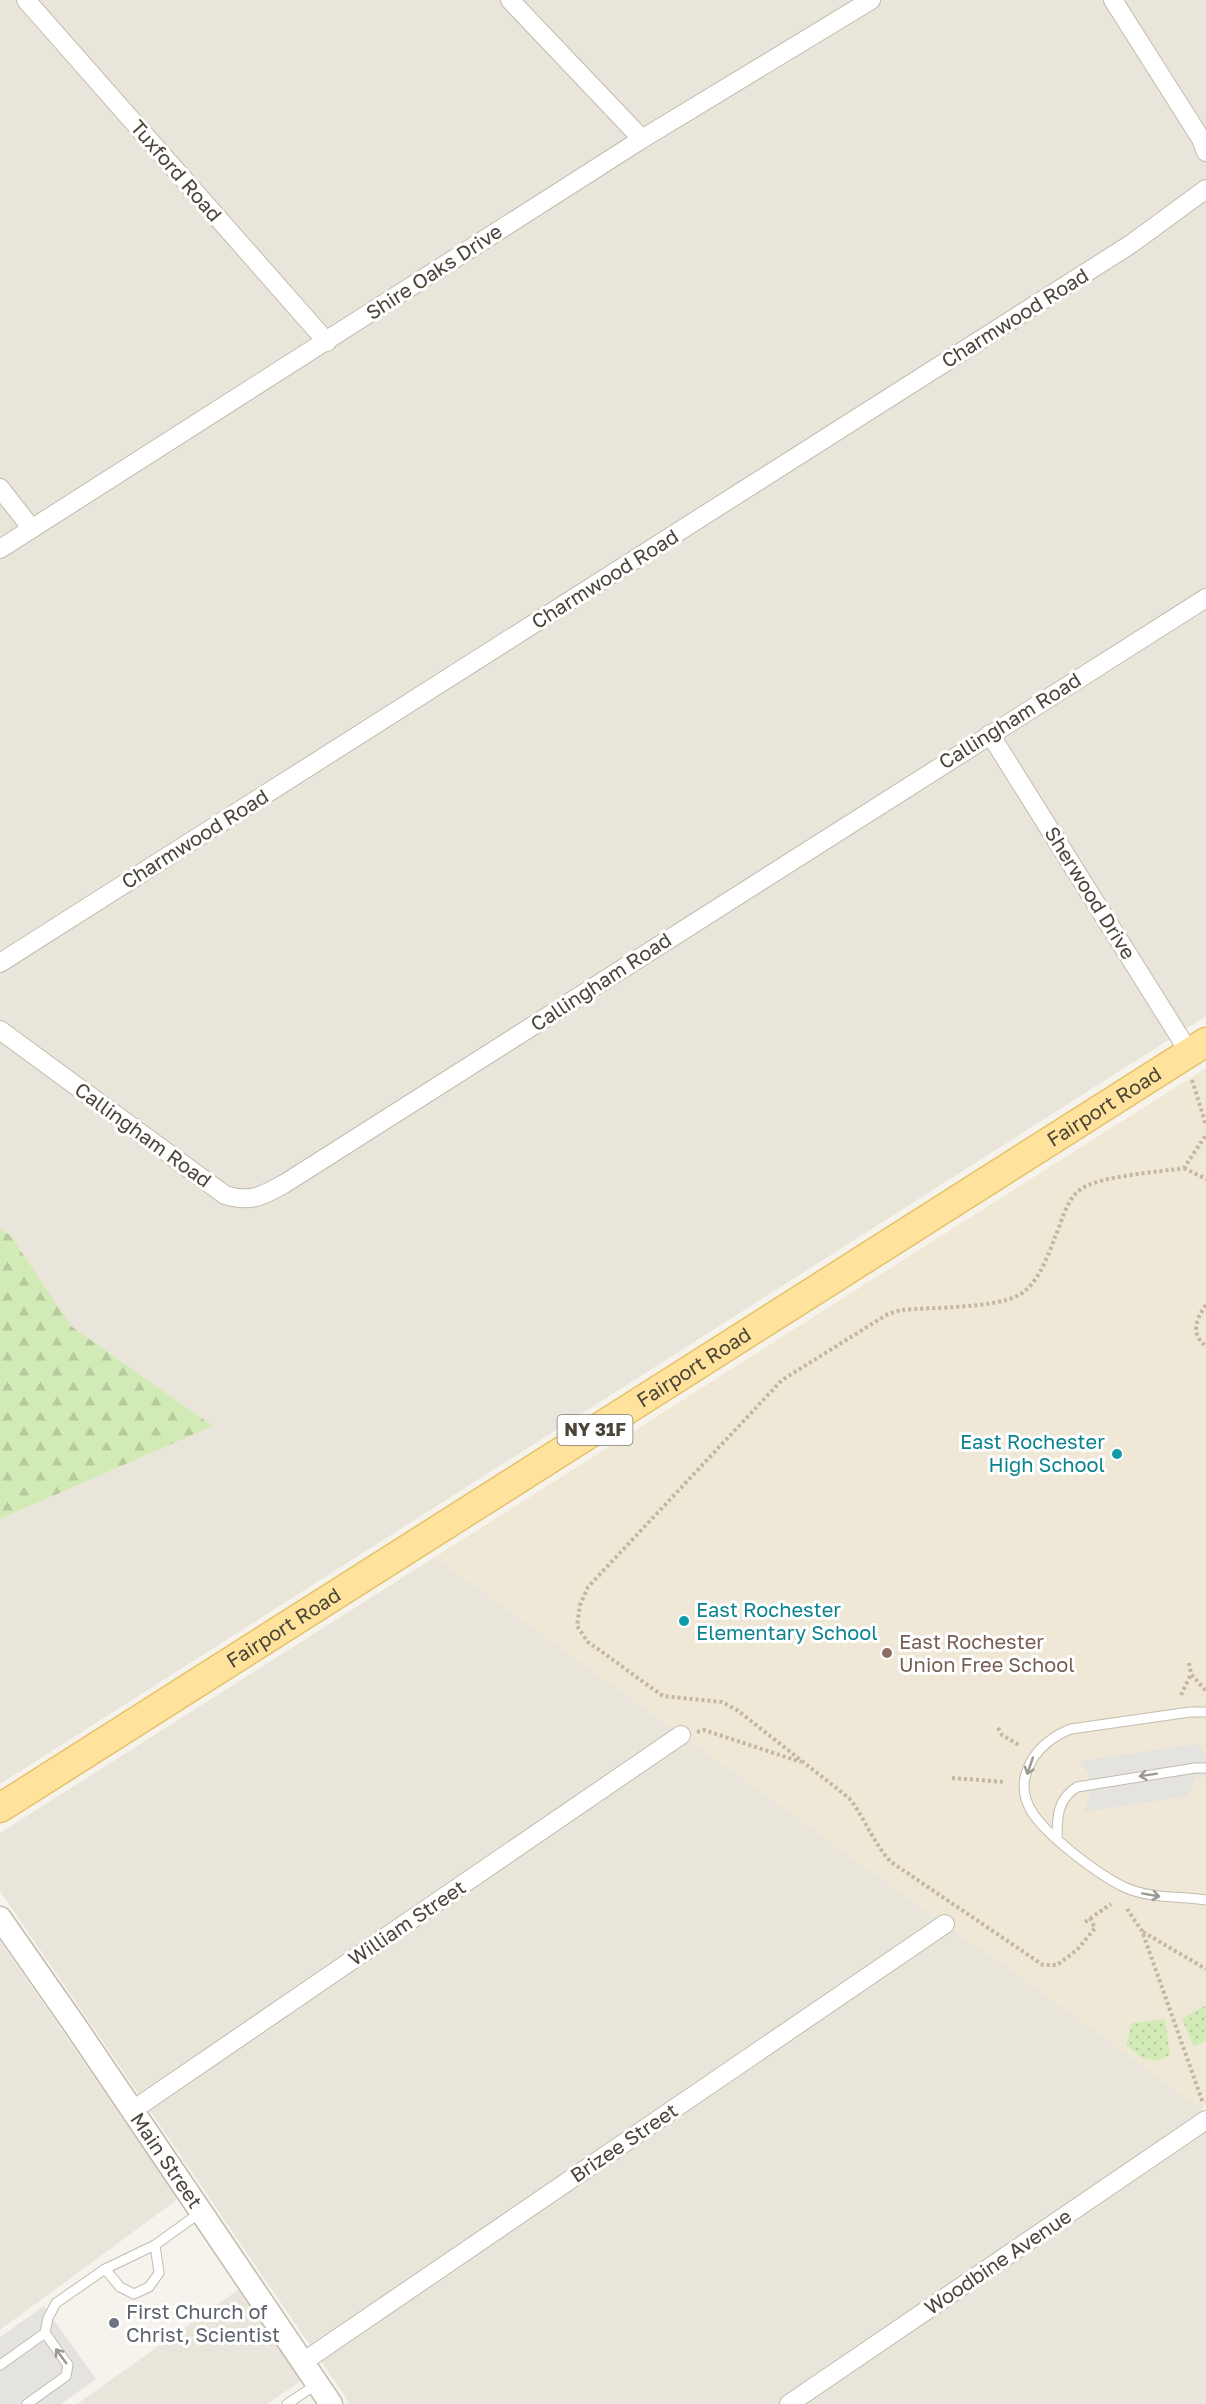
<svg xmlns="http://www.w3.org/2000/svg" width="1206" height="2404" font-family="'Golos Text',sans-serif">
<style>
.residential{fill:#eae5da}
.education{fill:#efe8d6}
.grass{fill:url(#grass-dots)}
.forest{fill:url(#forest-firs)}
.parking{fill:#e5e3e0}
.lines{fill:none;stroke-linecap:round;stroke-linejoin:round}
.service-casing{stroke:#c2bbae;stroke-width:11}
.minor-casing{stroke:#c2bbae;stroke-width:20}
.tertiary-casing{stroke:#c2bbae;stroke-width:25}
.primary-casing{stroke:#e6c16a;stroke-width:31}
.path{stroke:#c4b79f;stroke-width:4;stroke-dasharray:3 3;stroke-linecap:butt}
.service{stroke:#fff;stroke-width:9}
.minor{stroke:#fff;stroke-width:18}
.tertiary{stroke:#fff;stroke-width:22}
.primary{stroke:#ffe39c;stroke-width:28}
.oneway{stroke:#9c9892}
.culture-dot{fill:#0f9aa8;stroke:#fff;stroke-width:2}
.education-dot{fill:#8d6e63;stroke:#fff;stroke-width:2}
.worship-dot{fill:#6b7280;stroke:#fff;stroke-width:2}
.labels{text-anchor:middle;stroke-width:6;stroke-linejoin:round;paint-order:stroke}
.shield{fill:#fff;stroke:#817c74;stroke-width:1.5}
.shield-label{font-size:18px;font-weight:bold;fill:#4b4439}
.street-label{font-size:20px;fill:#4b4439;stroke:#fff}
.culture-label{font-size:20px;fill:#0d838f;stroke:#fff;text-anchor:end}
.education-label{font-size:20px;fill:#785e54;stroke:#fff;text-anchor:start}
.worship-label{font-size:20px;fill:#5b616d;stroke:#fff;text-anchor:start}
</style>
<defs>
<pattern id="grass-dots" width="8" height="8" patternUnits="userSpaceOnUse" patternTransform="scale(1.5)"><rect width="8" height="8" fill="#d2eab5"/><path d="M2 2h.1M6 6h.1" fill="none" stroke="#b6ca9c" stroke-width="1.8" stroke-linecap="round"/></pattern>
<pattern id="forest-firs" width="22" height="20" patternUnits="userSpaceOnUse" patternTransform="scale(1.5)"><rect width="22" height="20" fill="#d2eab5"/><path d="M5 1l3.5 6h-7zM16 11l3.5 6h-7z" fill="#b6ca9c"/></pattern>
</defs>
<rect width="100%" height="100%" fill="#f6f3ec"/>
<path class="residential" d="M0,0H1206V1016L0,1784V1519L213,1426L71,1326L11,1236L0,1228Z
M435,1557L945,1924L1015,1972L1206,2112V2404H350L0,1891V1833Z
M0,1941L178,2199L0,2330Z
M239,2289L301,2381L267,2404H77Z"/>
<path class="education" d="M1206,1068V2105L1201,2109L1015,1972L945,1924L435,1557Z"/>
<path class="grass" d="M1206,2005V2040L1194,2047L1182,2019Z
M1165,2019L1170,2055L1158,2061L1143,2058L1126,2045L1132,2023Z"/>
<path class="forest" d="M0,1228L11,1236L71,1326L213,1426L0,1519Z"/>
<path class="parking" d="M1197,1744L1206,1755V1777H1196L1188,1796L1084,1812L1090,1793L1089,1775L1080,1761Z
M44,2306L96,2379L61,2404H0V2337Z"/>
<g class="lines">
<defs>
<path id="service" d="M1206,1712H1190L1071,1729C1038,1741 1010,1777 1032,1812C1047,1836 1099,1875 1124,1887C1150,1899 1179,1896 1206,1900
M1057,1839C1057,1818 1057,1799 1077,1787L1195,1768H1206
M105,2269L120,2287L134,2294L149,2287L159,2273L155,2245
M0,2365L45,2333L48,2318L56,2303L105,2269L155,2245L201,2212
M27,2404L66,2376L68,2365L45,2333
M287,2404L317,2384"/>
<path id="minor" d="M26,0L327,342
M510,0L642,139
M1113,0L1201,139L1206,152
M0,488L32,529
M0,549L642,139L871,0
M990,734L1189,1052
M0,963L1131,244L1206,189
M0,1030L225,1195C251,1203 262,1196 284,1184L1206,598
M133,2110L681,1735
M303,2362L945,1924
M789,2404L1206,2120"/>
<g id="tertiary">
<path id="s1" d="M0,1918L76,2027L331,2404"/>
</g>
<g id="primary">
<path id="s2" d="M0,1808L1206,1042"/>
</g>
</defs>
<use href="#service" class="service-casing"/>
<use href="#minor" class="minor-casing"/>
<use href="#tertiary" class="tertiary-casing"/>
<use href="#primary" class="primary-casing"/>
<path class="path" d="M1192,1080L1206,1125
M1184,1168L1206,1179
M1206,1305C1196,1319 1190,1334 1206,1346
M1189,1663L1191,1674L1206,1691
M1181,1695L1191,1674
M998,1728L1002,1735L1019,1745
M697,1732L704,1730L801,1762
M952,1778L1005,1782
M1127,1909L1142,1931L1203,2103
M1090,1918L1095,1928L1077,1950L1057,1965H1043L891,1862C873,1843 865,1818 849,1798L737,1710L722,1702L663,1696L588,1642L577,1626L580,1605L588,1587L782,1380L888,1314L901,1310C931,1307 993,1309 1019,1295C1038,1284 1048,1256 1055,1237C1062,1222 1066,1199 1081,1189C1099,1176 1160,1172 1184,1168L1206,1135
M1085,1922L1111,1904
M1143,1932L1206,1969"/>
<use href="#service" class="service"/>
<use href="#minor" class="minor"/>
<use href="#tertiary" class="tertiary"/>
<use href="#primary" class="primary"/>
</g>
<defs><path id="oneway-shaft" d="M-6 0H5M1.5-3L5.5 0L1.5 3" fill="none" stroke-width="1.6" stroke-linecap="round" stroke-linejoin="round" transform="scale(1.5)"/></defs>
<g class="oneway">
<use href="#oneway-shaft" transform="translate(1030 1766) rotate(109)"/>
<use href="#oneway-shaft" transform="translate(1148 1775) rotate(171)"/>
<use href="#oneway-shaft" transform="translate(1151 1895) rotate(10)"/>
<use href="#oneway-shaft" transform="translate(61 2356) rotate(-126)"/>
</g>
<g class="culture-dot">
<circle cx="1117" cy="1454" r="6"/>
<circle cx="684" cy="1621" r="6"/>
</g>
<circle class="education-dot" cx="887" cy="1653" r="6"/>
<circle class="worship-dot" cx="114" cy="2323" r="6"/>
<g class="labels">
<rect class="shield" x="557.5" y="1415" width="75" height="30" rx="4.5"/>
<g class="shield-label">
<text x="595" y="1436">NY 31F</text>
</g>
<g class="street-label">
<text transform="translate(176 171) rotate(49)" y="7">Tuxford Road</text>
<text transform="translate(434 272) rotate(-33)" y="7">Shire Oaks Drive</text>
<text transform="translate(1015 318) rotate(-32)" y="7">Charmwood Road</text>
<text transform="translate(605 579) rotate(-32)" y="7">Charmwood Road</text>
<text transform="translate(1010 721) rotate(-32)" y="7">Callingham Road</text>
<text transform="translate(195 839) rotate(-32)" y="7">Charmwood Road</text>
<text transform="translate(1090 893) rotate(58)" y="7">Sherwood Drive</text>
<text transform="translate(601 982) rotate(-33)" y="7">Callingham Road</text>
<text dy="7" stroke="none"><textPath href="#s2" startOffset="1308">Fairport Road</textPath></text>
<text transform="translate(143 1135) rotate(36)" y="7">Callingham Road</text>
<text dy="7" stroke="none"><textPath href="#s2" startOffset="822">Fairport Road</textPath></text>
<text dy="7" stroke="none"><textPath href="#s2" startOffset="336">Fairport Road</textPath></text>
<text transform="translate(407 1923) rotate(-34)" y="7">William Street</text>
<text transform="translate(624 2143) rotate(-34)" y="7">Brizee Street</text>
<text dy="7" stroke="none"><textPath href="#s1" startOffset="294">Main Street</textPath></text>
<text transform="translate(998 2262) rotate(-34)" y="7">Woodbine Avenue</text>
</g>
<g class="culture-label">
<text x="1105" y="1449">East Rochester<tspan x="1105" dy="23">High School</tspan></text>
<text x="696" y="1617" text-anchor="start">East Rochester<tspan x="696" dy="23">Elementary School</tspan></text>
</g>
<g class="education-label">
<text x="899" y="1649">East Rochester<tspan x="899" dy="23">Union Free School</tspan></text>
</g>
<g class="worship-label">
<text x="126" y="2319">First Church of<tspan x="126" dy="23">Christ, Scientist</tspan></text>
</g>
</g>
</svg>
